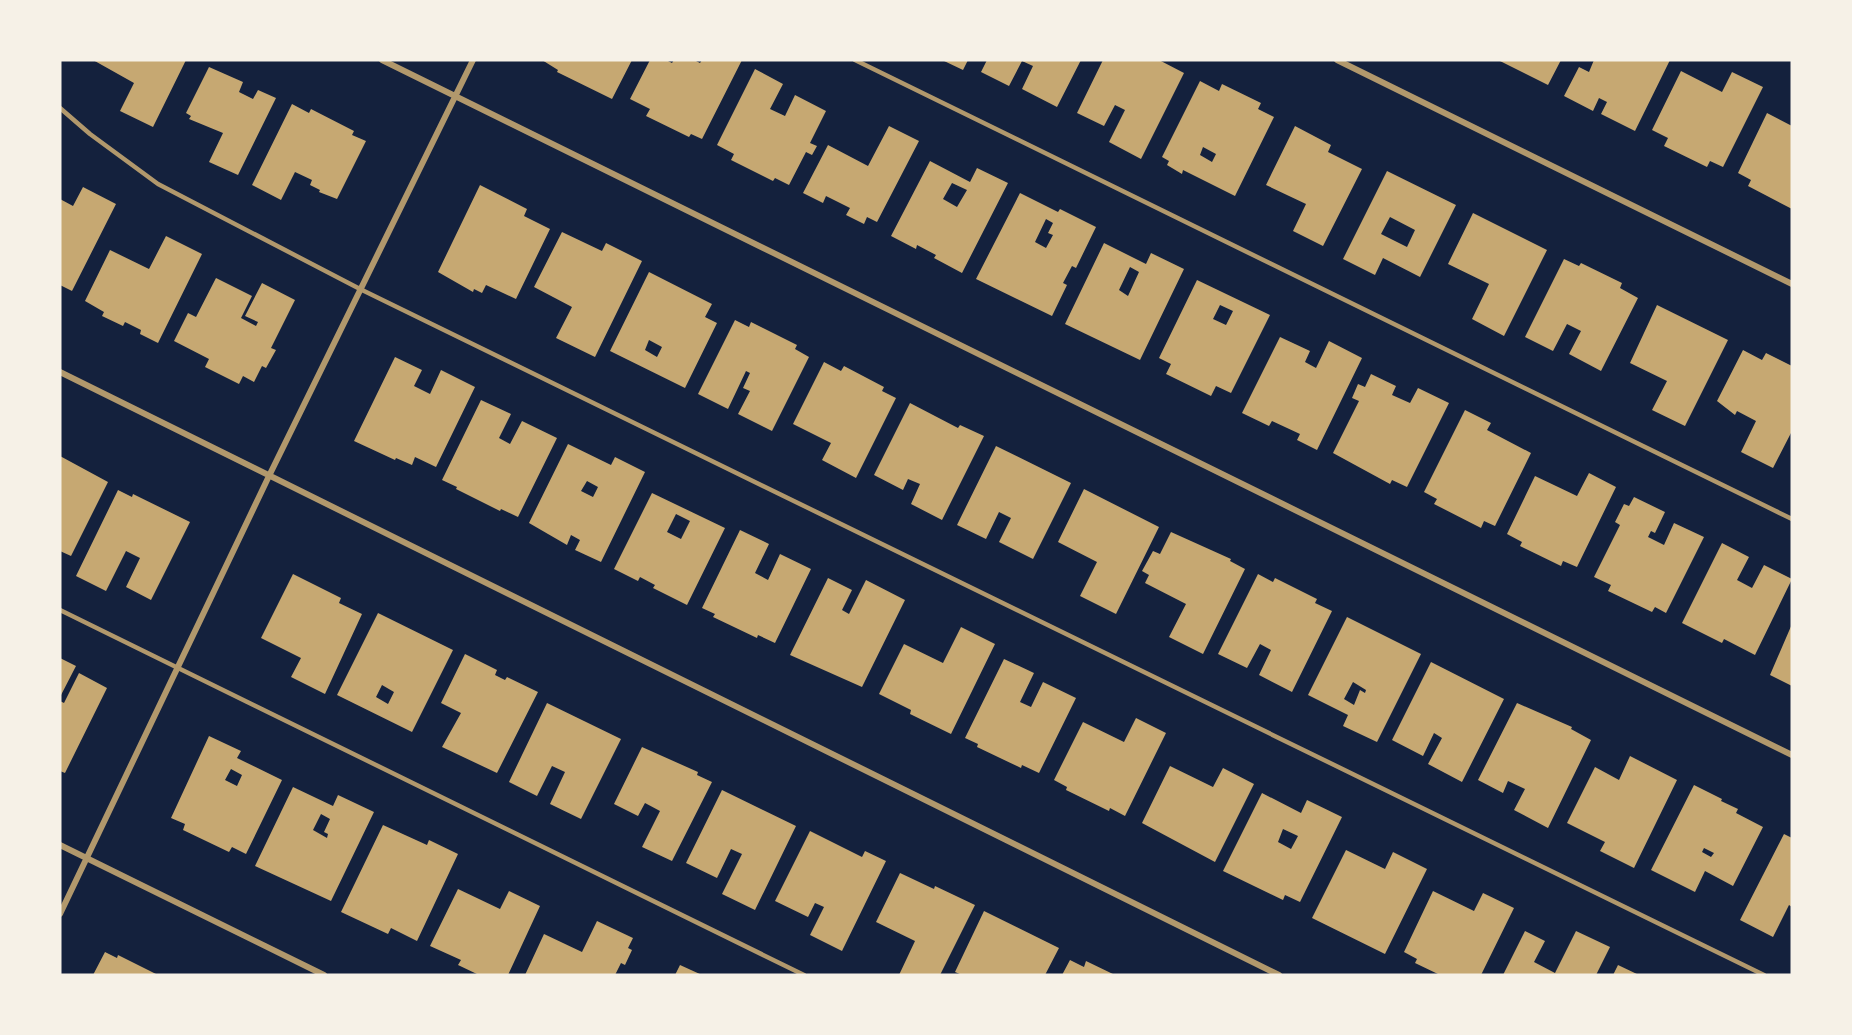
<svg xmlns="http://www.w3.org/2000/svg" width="1852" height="1035" font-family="Cabin,sans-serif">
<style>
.building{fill:#c6a872;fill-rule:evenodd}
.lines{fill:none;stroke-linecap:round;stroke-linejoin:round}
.service{stroke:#b1986c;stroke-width:4.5}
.minor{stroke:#b1986c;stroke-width:6}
</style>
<rect width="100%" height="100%" fill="#14213d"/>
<path class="building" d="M93,60H186L153,127L120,111L134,83Z
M542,60H632L612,99L557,72L558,70Z
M650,60H666L672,63L674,60H694L700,63L702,60H742L702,139L691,134L689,137L646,116L650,109L630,99Z
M942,60H968L963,70Z
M987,60H1081L1057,107L1022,89L1033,66L1022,61L1009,86L981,72Z
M1103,60H1159L1184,73L1141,159L1109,142L1125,110L1115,105L1104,126L1077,113Z
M1498,60H1561L1548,85Z
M1594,60H1670L1635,131L1601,114L1607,102L1599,98L1593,111L1564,96L1579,67L1589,72Z
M209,67L243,82L239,92L253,99L258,90L276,98L238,175L209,162L223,133L189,119L191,116L186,113Z
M755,69L783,84L770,109L785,116L795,95L826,111L810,143L817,146L812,155L806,152L789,185L775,178L773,181L731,160L734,154L717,145Z
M1681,71L1722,92L1732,72L1763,87L1723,167L1710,161L1707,167L1664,146L1668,138L1652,130Z
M1200,81L1219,91L1222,84L1261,103L1258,109L1274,117L1235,196L1183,170L1182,174L1167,165L1169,161L1162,157ZM1203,147L1216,154L1212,162L1200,155Z
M292,104L309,113L311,109L354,131L352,135L366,141L337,199L319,192L320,190L310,185L312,180L295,172L281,200L252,185Z
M1767,113L1792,126V209L1748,186L1751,180L1738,173Z
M889,126L919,141L877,222L867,217L864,224L846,215L850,208L826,196L823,203L803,193L828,145L868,166Z
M1295,126L1331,145L1328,152L1362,169L1323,246L1293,231L1306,204L1266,185Z
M930,161L970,182L977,168L1008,183L962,273L934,258L936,255L917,245L916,249L891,236ZM952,183L967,190L957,207L943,199Z
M1387,171L1456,205L1420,277L1383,258L1375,275L1343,259ZM1390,217L1415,230L1407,247L1381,234Z
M480,185L527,209L524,216L550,229L516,299L486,285L482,293L474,289L473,292L438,272Z
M83,187L116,204L72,291L60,285V199L73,206Z
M1020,193L1058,212L1060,209L1096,227L1076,268L1072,266L1063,283L1067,285L1052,316L976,279ZM1046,219L1053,223L1048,233L1053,235L1046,248L1035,242Z
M1473,213L1547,250L1504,336L1472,319L1489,284L1448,264Z
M562,232L602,251L606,243L642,261L595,357L556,338L572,307L534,287Z
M166,236L202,254L158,343L140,334L141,330L125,322L123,326L102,316L104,312L85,301L110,250L149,269Z
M1104,243L1146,264L1151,253L1184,269L1140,360L1065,324ZM1130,267L1139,272L1128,296L1119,290Z
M1564,259L1579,266L1581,263L1622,283L1620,288L1638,298L1601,371L1569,354L1581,331L1567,324L1553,351L1525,337Z
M649,272L712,304L705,317L717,323L685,388L610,351ZM649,340L662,347L657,357L645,350Z
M216,278L252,296L241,318L256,326L258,322L245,316L262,283L295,300L271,348L276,350L266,368L262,366L254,382L243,376L239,384L205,367L209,359L174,341L188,313L196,317Z
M1197,280L1270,315L1231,393L1216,386L1211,396L1166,374L1171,364L1159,358ZM1220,305L1233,311L1226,325L1213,319Z
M1657,305L1728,340L1685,426L1652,410L1667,381L1630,363Z
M735,320L749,327L751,322L797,345L795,349L809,357L772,431L738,414L750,391L743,388L750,373L746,371L728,409L698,394Z
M1280,337L1310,351L1305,362L1316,368L1329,341L1362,358L1317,450L1297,440L1300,434L1272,421L1269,426L1242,413Z
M1743,350L1762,360L1766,353L1792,366V431L1773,468L1741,452L1756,421L1737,411L1735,415L1717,401Z
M395,357L422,370L414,386L430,394L441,370L475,387L436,467L415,457L412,465L396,458L395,460L354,441Z
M824,362L841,371L844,366L884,387L882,391L896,398L856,478L822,460L831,443L793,424Z
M1371,374L1396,386L1392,395L1410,403L1418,388L1449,403L1407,487L1392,480L1390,484L1333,453L1359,401L1352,398L1358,384L1365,387Z
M481,400L511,414L499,438L510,444L522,421L557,438L518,517L501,509L500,511L456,489L457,487L442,480Z
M910,403L958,428L960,425L984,436L942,520L911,504L920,484L908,479L903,490L874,475Z
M1465,410L1491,423L1487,430L1531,453L1495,526L1484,521L1481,528L1434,504L1437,499L1424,492Z
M568,444L611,465L615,457L645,472L601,562L575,550L580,540L571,535L567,545L529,523ZM587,481L598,487L593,497L581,491Z
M996,446L1071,483L1033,559L999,542L1011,518L999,512L986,539L957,525Z
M60,456L108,482L71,556L60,551Z
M1589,473L1616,487L1577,567L1563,561L1561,566L1520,546L1522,542L1507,534L1535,476L1577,496Z
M1084,489L1159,527L1116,614L1080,596L1097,562L1058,542Z
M118,490L132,497L133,494L190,522L151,600L126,587L140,558L126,551L106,591L76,576Z
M652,493L725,528L687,605L653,588L655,585L640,577L638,581L614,569ZM676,514L690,521L681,539L667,532Z
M1634,497L1665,512L1655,533L1651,531L1648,537L1664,545L1674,523L1704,537L1666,613L1655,607L1652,612L1608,591L1611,585L1594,577L1620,525L1615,522L1624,504L1629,506Z
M740,530L769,544L755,573L768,580L780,554L811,569L775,643L758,635L757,638L713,617L715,614L702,608Z
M1171,532L1231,559L1230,561L1245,569L1203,654L1169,637L1186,604L1145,583L1149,575L1142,571L1153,551L1160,554Z
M1722,543L1749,557L1737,580L1752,588L1764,565L1792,579L1755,655L1724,639L1722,643L1682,623Z
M293,574L341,598L339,603L362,614L325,694L291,677L301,658L261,638Z
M1258,574L1273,582L1275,578L1317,599L1315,603L1332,611L1292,692L1259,675L1271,650L1260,644L1247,668L1218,654Z
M828,578L852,590L842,610L849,614L866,580L905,600L862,687L790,655Z
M378,613L453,650L412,732L337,695ZM382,685L394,692L388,704L376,697Z
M1347,617L1421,654L1377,742L1343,726L1348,715L1308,695ZM1353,682L1366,690L1365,693L1360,690L1354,705L1344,699Z
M1792,624V686L1770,675Z
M961,627L995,644L951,734L910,714L911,710L879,694L904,644L943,663Z
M465,654L497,670L495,675L505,680L507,677L538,692L497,773L442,747L461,713L441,703Z
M60,658L76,666L60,697Z
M1004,659L1034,673L1020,702L1031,707L1043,682L1076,698L1039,773L1022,765L1021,768L977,747L978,744L965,738Z
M1431,662L1504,699L1462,782L1428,764L1442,738L1434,733L1423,756L1392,740Z
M79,673L107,688L65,773L60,771V701L64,703Z
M547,703L621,739L581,819L550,804L565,772L552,766L537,796L509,782Z
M1517,703L1572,727L1571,729L1591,740L1548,828L1514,810L1525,789L1508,781L1503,793L1478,780Z
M1136,718L1166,733L1125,816L1110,808L1109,811L1066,790L1067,787L1054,780L1083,722L1124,742Z
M209,736L241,751L237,758L282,780L246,854L232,847L229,852L183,830L185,824L171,818ZM231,769L242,775L237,786L225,780Z
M642,747L698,772L697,775L712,782L672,861L642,847L660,811L645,803L638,816L614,804Z
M1630,756L1677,780L1634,868L1600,851L1605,842L1567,823L1595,767L1619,780Z
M1170,766L1213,787L1223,768L1254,784L1215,862L1142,823Z
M1694,785L1722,799L1721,801L1738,809L1736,813L1763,827L1733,886L1705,871L1695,892L1651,870ZM1704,848L1714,853L1711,857L1702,852Z
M293,787L333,806L338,795L374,812L331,901L255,866ZM321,814L330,819L324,832L328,834L327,838L313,830Z
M722,790L796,826L755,910L722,894L742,854L731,849L717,878L686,863Z
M1262,793L1301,813L1307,800L1342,817L1300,902L1285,895L1283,900L1223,871ZM1283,829L1298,836L1291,849L1278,842Z
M383,825L427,845L429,840L458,854L417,941L391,928L388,934L341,912Z
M810,831L862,857L865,851L886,861L842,951L810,935L824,907L815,903L808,917L775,901Z
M1784,834L1792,838V907L1789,905L1773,937L1740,920Z
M1346,850L1385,869L1393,852L1427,869L1385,954L1312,918Z
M900,873L934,889L935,886L975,905L940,975H899L915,941L876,922Z
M458,889L500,909L509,891L540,906L508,975H479L458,965L461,960L430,946Z
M1433,891L1474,911L1483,893L1514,908L1481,975H1440L1415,963L1417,959L1404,952Z
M984,911L1059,948L1045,975H962L955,972Z
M597,921L633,938L628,948L632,950L625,965L621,963L615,975H525L544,934L582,952Z
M1525,931L1545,941L1534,962L1555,973L1576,931L1610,947L1596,975H1503Z
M105,952L117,958L118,955L158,975H93Z
M1070,960L1084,967L1086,961L1115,975H1062Z
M680,965L702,975H675Z
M1618,965L1639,975H1613Z"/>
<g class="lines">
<path class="service" d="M855,60L1792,519
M60,108L90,134L158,184L360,289L1764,975
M60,610L804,975"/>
<path class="minor" d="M382,60L1792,755
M1337,60L1792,284
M60,372L1279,975
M60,845L324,975
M60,914L269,476L473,60"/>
</g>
<rect width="1852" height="1035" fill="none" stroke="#f6f1e7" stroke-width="123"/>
</svg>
